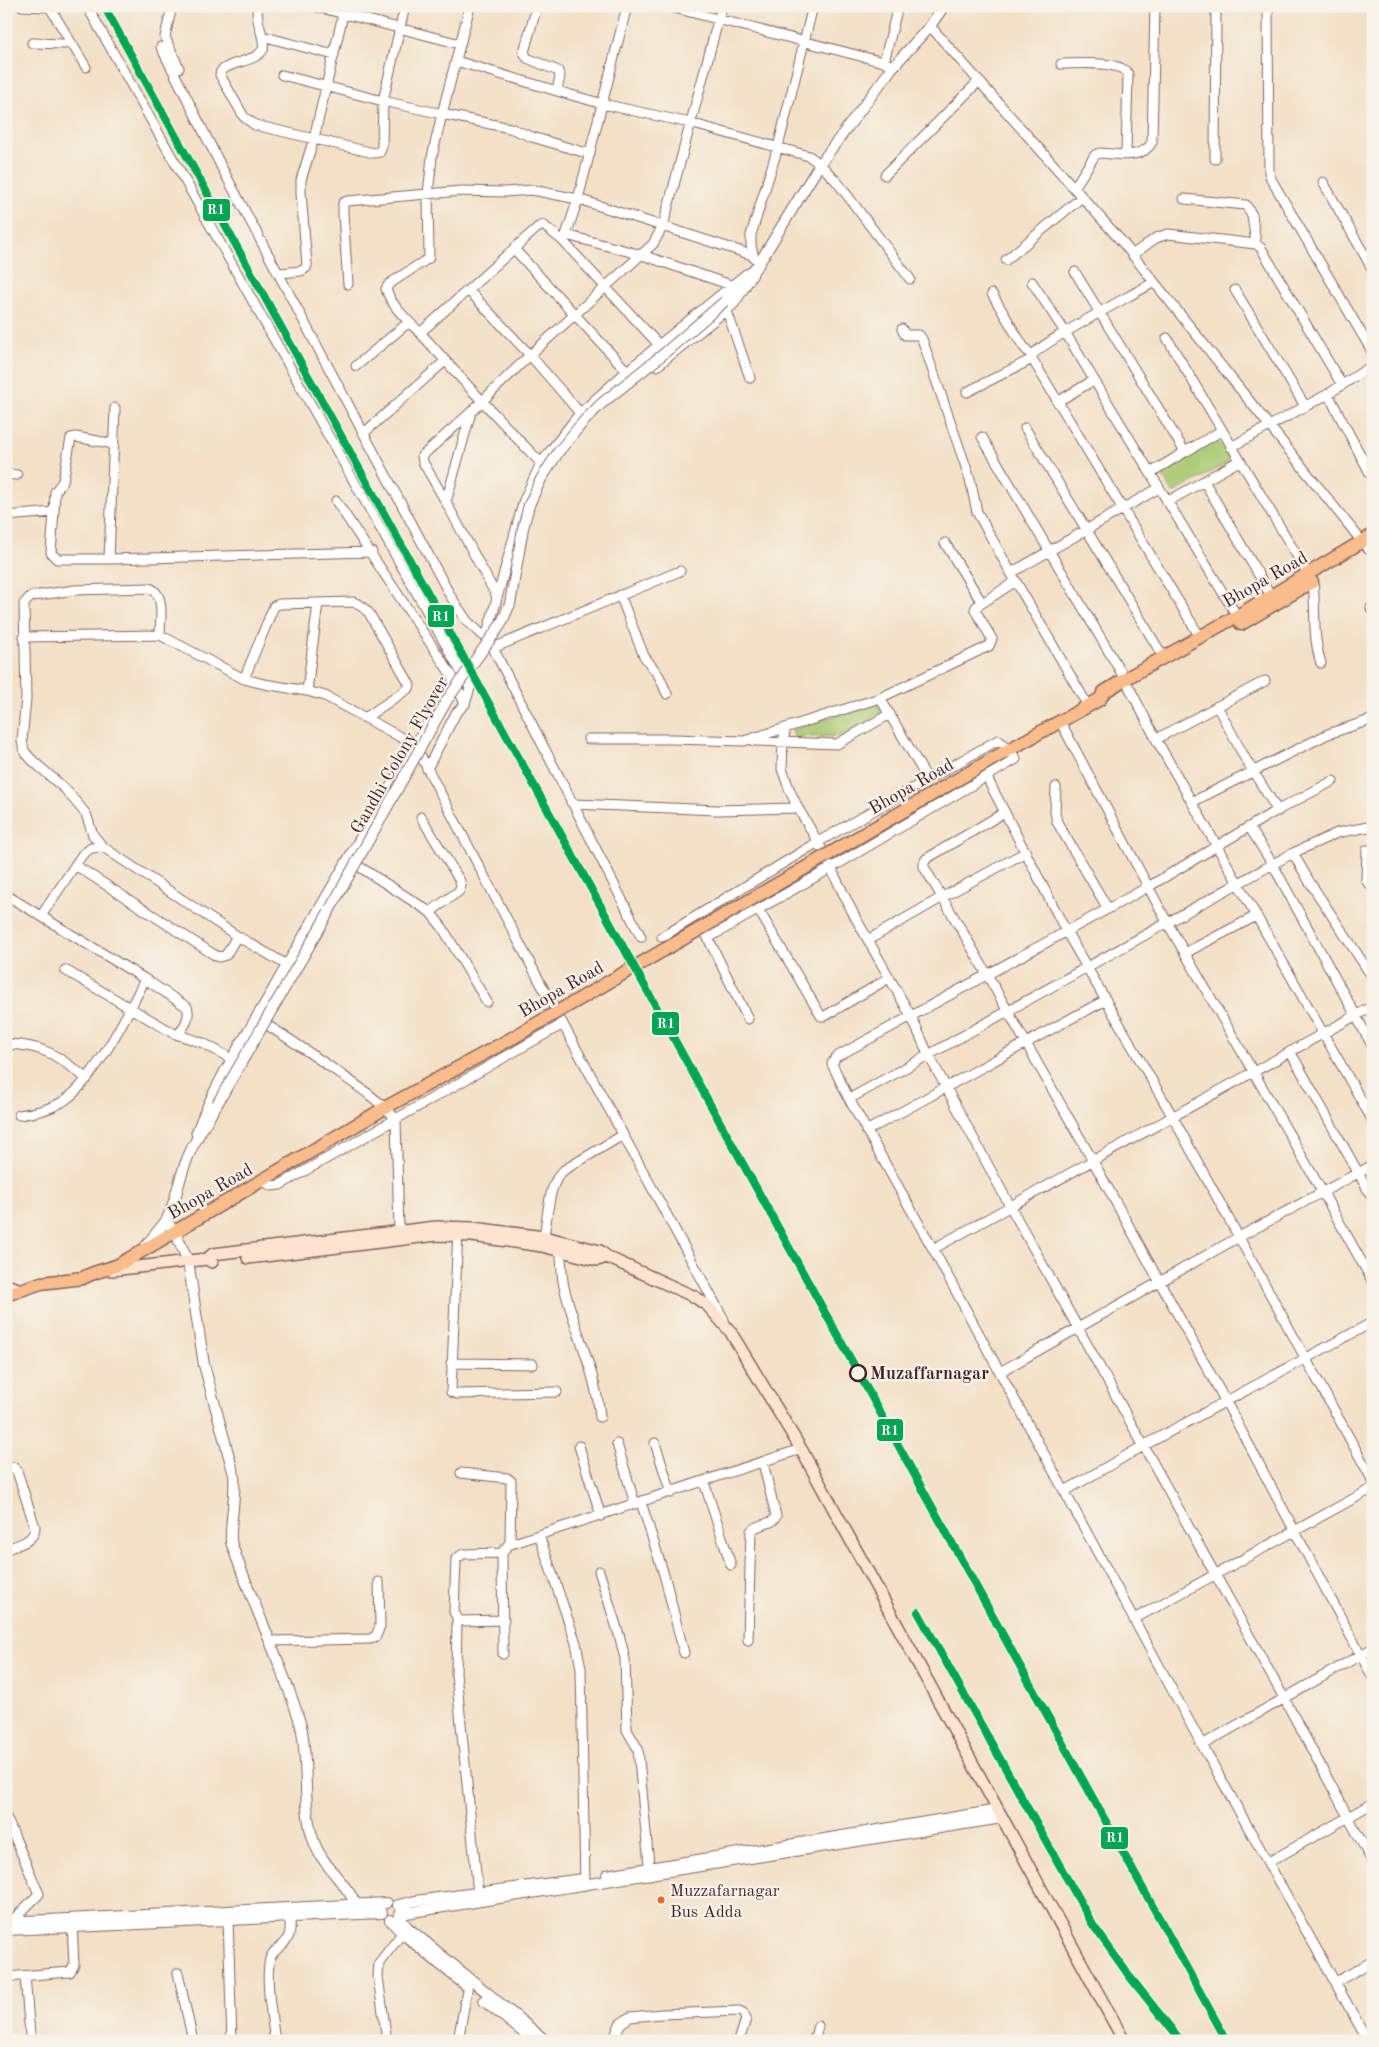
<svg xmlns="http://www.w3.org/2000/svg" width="1379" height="2047" font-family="'Old Standard TT',serif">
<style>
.green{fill:#aacb74;stroke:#7a7550}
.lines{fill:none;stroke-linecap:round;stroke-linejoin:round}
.minor-casing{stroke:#856361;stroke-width:11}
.tertiary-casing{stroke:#856361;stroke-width:12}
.secondary-casing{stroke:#856361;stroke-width:14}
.primary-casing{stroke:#856361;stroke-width:15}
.minor{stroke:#fff;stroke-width:9}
.tertiary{stroke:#fff;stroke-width:10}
.secondary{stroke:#fde4d0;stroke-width:11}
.primary{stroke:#f9bc8a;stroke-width:12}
.rail-casing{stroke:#4a1f2b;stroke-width:5}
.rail{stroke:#f7f3e8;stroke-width:3;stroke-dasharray:9;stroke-linecap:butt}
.tertiary-bridge-casing{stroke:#856361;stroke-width:12;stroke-linecap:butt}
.primary-bridge-casing{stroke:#856361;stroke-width:15;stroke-linecap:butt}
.tertiary-bridge{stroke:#fff;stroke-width:10}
.primary-bridge{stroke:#f9bc8a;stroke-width:12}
.rail-1-casing{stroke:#f7f3e8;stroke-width:11}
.rail-1{stroke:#00a651;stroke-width:8}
.stop-dot{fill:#f7f3e8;stroke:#4a1f2b;stroke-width:2.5}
.bus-dot{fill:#f26522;stroke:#f7f3e8;stroke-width:2}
.labels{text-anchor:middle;stroke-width:4.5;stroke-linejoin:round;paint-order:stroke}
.bus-label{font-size:17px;fill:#4a1f2b;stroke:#f7f3e8;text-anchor:start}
.street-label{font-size:18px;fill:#4a1f2b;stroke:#f7f3e8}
.stop-label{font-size:18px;font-weight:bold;fill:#4a1f2b;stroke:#f7f3e8;text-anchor:start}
.line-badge{stroke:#f7f3e8;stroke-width:2}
.badge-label{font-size:14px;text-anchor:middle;font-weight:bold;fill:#fff}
</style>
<rect width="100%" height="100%" fill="#f7f3e8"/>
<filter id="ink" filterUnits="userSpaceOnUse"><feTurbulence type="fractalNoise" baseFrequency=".02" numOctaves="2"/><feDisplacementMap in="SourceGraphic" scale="10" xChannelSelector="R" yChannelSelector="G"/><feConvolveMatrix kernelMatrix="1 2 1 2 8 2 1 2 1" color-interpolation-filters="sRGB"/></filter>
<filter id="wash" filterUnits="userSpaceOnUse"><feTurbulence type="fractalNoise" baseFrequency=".0096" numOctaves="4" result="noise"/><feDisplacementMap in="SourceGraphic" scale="20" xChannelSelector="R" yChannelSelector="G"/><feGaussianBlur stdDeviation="1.12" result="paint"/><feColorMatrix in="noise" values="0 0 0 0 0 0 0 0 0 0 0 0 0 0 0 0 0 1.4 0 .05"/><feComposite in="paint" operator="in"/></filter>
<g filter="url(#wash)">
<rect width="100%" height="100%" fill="#f3e0c6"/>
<path class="green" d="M1216,439L1231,461L1173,493L1160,471Z
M876,702L882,713L843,736L794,737L792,730Z"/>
</g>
<g filter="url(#ink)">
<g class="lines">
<defs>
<path id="minor" d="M22,6L50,7
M49,6L86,67
M87,6L470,688L465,704L456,713L427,769
M172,6L165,37L179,68
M258,6C254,22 266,35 263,50C253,63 233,60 221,71L220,75L244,117L255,125L374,153L380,152L382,146L383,101L282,75
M314,6L460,44
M405,6L383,101L442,114L470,6
M537,6L524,52L527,58L558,71L560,76L557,91L603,104L690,123L809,156L820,164L838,183L910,279
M627,6L578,199L752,255
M667,6L895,65
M1268,6L1269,172L1271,179L1373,353
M930,26L1123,243L1368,549
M262,36L334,55
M32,43L64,44L71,42
M161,47L222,168L451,597L467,621L486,638L493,648L641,937
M456,61L557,91
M884,62L898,6
M1061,64C1077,64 1120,60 1128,74L1126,154
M1215,159L1216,6
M885,175L978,82
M1323,182L1373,270
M1074,188L1095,155L1100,153C1117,154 1143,160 1152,142L1155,6
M1184,199L1246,205L1252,215L1256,244
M564,238L566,235L642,255L731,285
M515,250L627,371
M1132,255L1156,238L1168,234L1256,244L1261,248L1342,385
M754,258L751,245V235L778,147L813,6
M1006,260L1082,197
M1075,272L1185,452L1150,473
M280,273L301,271L306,268L307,265L301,193V180L314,138L345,6
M1032,282L1065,332L1237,616
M1154,282C1136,293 1036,345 1031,357L1200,637
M348,284L343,214V203L347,201L461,191L504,192L532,190L578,199L566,235
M468,290L530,355L580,413
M1235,290L1305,406
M992,294L1023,346L1031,355
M727,311L750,378
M902,329L905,335H919L922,339L970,479L977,512L1011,573
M420,333L537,228L543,225L562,240L660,346
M1167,338L1308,574
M356,366L409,322
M657,366L734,304L753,274
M967,392L1032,359
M1328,394L1372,477
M1057,402L1094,380
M1025,428L1164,658
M364,433L445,361
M982,437L1125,679
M1231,447L1328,394L1373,365
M1185,452L1221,431
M541,463C501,422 462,380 424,337C411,323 392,308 386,289L389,284L429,258L428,194L432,157L442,114L510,128L532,137L590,154
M6,474L17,475
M1204,481L1271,596
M336,501L454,679L465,704
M446,502L423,462L422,456L471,412
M1167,502L1239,461
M54,512L55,492L63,481L71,438L76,437L114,444
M6,516L54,512L51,553L57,559H109L372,552
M945,543L982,603
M109,559L115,408
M1313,582C1316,609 1312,636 1321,663
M620,595L644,656L659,676L667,694
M497,597L446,502L471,412L530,355L653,244L663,226L722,6
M1371,608L1373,612
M24,637L160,635L244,679L264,684L307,691L325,696L415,745L541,984L724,1320
M486,638L524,500L541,463L580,413L627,371L746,274
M493,648L680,571
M244,679L274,606L279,604L353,602L359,604L369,613L410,685L409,688L365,718
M1129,687L1156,739L1265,681
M307,691L318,603
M880,698L928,780
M1088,706L1011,573L1159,488
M1217,706L1246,760L1278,811
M1060,721L1167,922L1323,1193L1373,1282
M786,728L783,741L782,769L790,791L798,808L818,842L854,915L912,1018L928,1054L1010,1206L1284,1698L1373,1863
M588,739H672L744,741L880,698L989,646L992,639L975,610L976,607L1016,581
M1156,739L1373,1121
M754,741L837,744L890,714
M986,776L1066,931L1170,1112L1373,1481
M1333,781L1274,812L1148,887L836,1057L832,1064L849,1099L933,1249L1202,1745L1368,2041
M1056,787L1055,812L1057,822L1108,909
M571,802L574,804L717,810L798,808
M1192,802L1328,734L1373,719
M1005,812L926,859L924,863V867L964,934L1093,1161L1226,1402L1373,1678
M421,817L460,881L461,886L459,891L430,912
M1250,828L1273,865L1373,1047
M103,847L93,835L86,814L65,789L33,761L24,751L22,741L26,698L24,604L29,598L33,596L75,590L149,588C166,593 160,621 160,635
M1367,850L1366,880L1369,884L1373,885
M1293,853L1309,881L1373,978
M349,860L430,912L442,927L487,1002
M75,865L213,954L219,957L226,955L237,936
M6,895L145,979L187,1007C191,1017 184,1027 178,1035
M758,909L821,1016H825L889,978
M41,916L82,855L91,848L103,847L237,936L287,965
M706,934L748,1019
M662,937L818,842L998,740L1008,748L1016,759L831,868L708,938
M868,940L941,898L1026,852
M1185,953L1256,916
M65,970L173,1033L203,1043L230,1058
M259,1020C287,1037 313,1055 339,1073C359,1087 380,1101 396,1119L399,1231
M6,1044C45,1045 58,1056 87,1079
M1291,1053L1373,1199
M849,1099L1293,853L1337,833L1373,826
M19,1115C34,1113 49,1110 62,1102C93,1084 129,1012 145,979
M866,1131C947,1088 1025,1042 1106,1000
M196,1133C217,1076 249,1032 278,980C336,879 394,779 454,679
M262,1180L271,1186L280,1185L563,1024
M458,1230L451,1392L457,1394L557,1392
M543,1241C548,1221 547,1183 564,1170L623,1135
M560,1246C562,1260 561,1273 564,1287C575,1331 596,1372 600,1417
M933,1249L1373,1006
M451,1363L533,1364
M1000,1372L1239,1237L1373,1165
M655,1443L671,1493
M617,1444L635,1504
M579,1446L601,1516
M6,1469L13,1467L17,1471L35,1527C35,1541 18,1545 6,1549
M461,1473L507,1478L511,1481L510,1544
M704,1482L731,1565
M1065,1491L1143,1446L1373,1322
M641,1502L665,1578L684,1653
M539,1535L576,1643L581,1668L585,1885
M502,1553L463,1554L456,1559L454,1612L459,1621L504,1620
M599,1571L620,1638L625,1659L627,1730L638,1749L650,1875
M1134,1619L1373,1488
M457,1620L456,1674L478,1893
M748,1640L751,1531C757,1523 773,1526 776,1516L763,1463
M270,1641L370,1639L376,1636L380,1626L379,1582
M503,1654L502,1553L508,1545L801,1449
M1202,1745L1373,1648
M6,1817L39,1894L9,1924
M1269,1862L1373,1803
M228,1919L232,2041
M178,1973L193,2041
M25,1976L30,2035
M6,1977L70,1972L74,1965L72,1922
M1336,1982L1373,1961
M275,2041C272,2019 265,1980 270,1959C273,1948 286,1946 289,1935C291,1929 290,1922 290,1916
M387,2041L378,1977L379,1963L406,1928
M458,2041L469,1979
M613,2041L620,2024L630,2017L662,2014L739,2011L743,2013L746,2019L739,2041
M814,2041L818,2026"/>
<path id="tertiary" d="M725,301L758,265L820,164L892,68L930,26L944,6
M217,1104C206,1123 193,1142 186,1162C178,1182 176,1202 166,1221L175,1232L188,1261L204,1365L234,1475C236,1498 230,1519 231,1542C246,1586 266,1629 282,1672C289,1690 296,1708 301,1726C309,1762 302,1807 313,1839C322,1868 350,1884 359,1912
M145,1247L166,1221
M607,1875L998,1810
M398,1905L415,1901L583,1879
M400,1914L1002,1818
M399,1916L407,1927L546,2041
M390,1920L402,1933L465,1985
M6,1922L387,1903
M6,1930L382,1913
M484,2001L534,2041"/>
<path id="secondary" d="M248,1258L437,1235L472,1236L542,1246L597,1260L607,1257
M207,1259L213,1254L436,1227L473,1228L544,1237L600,1251L607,1257L695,1297L708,1306L730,1331L801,1449L1124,2041
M112,1270L207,1259L212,1262
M6,1285L18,1289"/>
<path id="primary" d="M1241,624L1312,582
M1003,753L1088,706L1100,699L1104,692L1125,679L1237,616L1373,535
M6,1295L41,1283L83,1278C94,1271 108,1270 120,1264L390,1105L514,1037"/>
</defs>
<use href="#minor" class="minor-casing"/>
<use href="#tertiary" class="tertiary-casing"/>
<use href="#secondary" class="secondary-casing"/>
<use href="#primary" class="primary-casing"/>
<use href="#minor" class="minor"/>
<use href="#tertiary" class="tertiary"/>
<use href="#secondary" class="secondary"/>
<use href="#primary" class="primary"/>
<defs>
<path id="rail" d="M918,1612L1093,1925L1130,1977L1181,2041"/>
</defs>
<use href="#rail" class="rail-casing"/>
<use href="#rail" class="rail"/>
<defs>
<path id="tertiary-bridge" d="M217,1104L319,929L447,700L501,624L510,604L523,528L529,505L541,479L559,451L583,422L601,404L661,356L725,301"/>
<path id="primary-bridge" d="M514,1037L1003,753"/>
</defs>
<use href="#tertiary-bridge" class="tertiary-bridge-casing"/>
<use href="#primary-bridge" class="primary-bridge-casing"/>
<use href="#tertiary-bridge" class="tertiary-bridge"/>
<use href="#primary-bridge" class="primary-bridge"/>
<defs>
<path id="rail-1" d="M104,6L1227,2041
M918,1612L1093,1925L1130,1977L1181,2041"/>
</defs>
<use href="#rail-1" class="rail-1-casing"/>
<use href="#rail-1" class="rail-1"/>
</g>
</g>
<circle class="stop-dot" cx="858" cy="1373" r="8"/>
<circle class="bus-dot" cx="661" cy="1900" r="4.5"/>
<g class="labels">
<g class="bus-label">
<text x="670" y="1896">Muzzafarnagar<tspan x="670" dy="21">Bus Adda</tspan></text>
</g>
<g class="street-label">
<text transform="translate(1265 579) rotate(-30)" y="6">Bhopa Road</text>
<text transform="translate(399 755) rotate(-60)" y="6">Gandhi Colony Flyover</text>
<text transform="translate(911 786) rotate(-30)" y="6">Bhopa Road</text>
<text transform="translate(561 989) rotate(-30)" y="6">Bhopa Road</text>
<text transform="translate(210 1191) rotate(-30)" y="6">Bhopa Road</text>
</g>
<g class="stop-label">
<text x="870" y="1379">Muzaffarnagar</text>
</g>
</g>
<g class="line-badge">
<rect x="202" y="198" width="29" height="24" rx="5" fill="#00a651"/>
<rect x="427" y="604" width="28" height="24" rx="5" fill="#00a651"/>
<rect x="651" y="1011" width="29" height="25" rx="5" fill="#00a651"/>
<rect x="876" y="1418" width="28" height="24" rx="5" fill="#00a651"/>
<rect x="1100" y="1826" width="29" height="24" rx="5" fill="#00a651"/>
</g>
<g class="badge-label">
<text x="216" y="214">R1</text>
<text x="441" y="621">R1</text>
<text x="666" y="1028">R1</text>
<text x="890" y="1435">R1</text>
<text x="1115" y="1842">R1</text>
</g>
<rect width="1379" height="2047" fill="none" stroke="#f7f3e8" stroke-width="25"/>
</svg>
